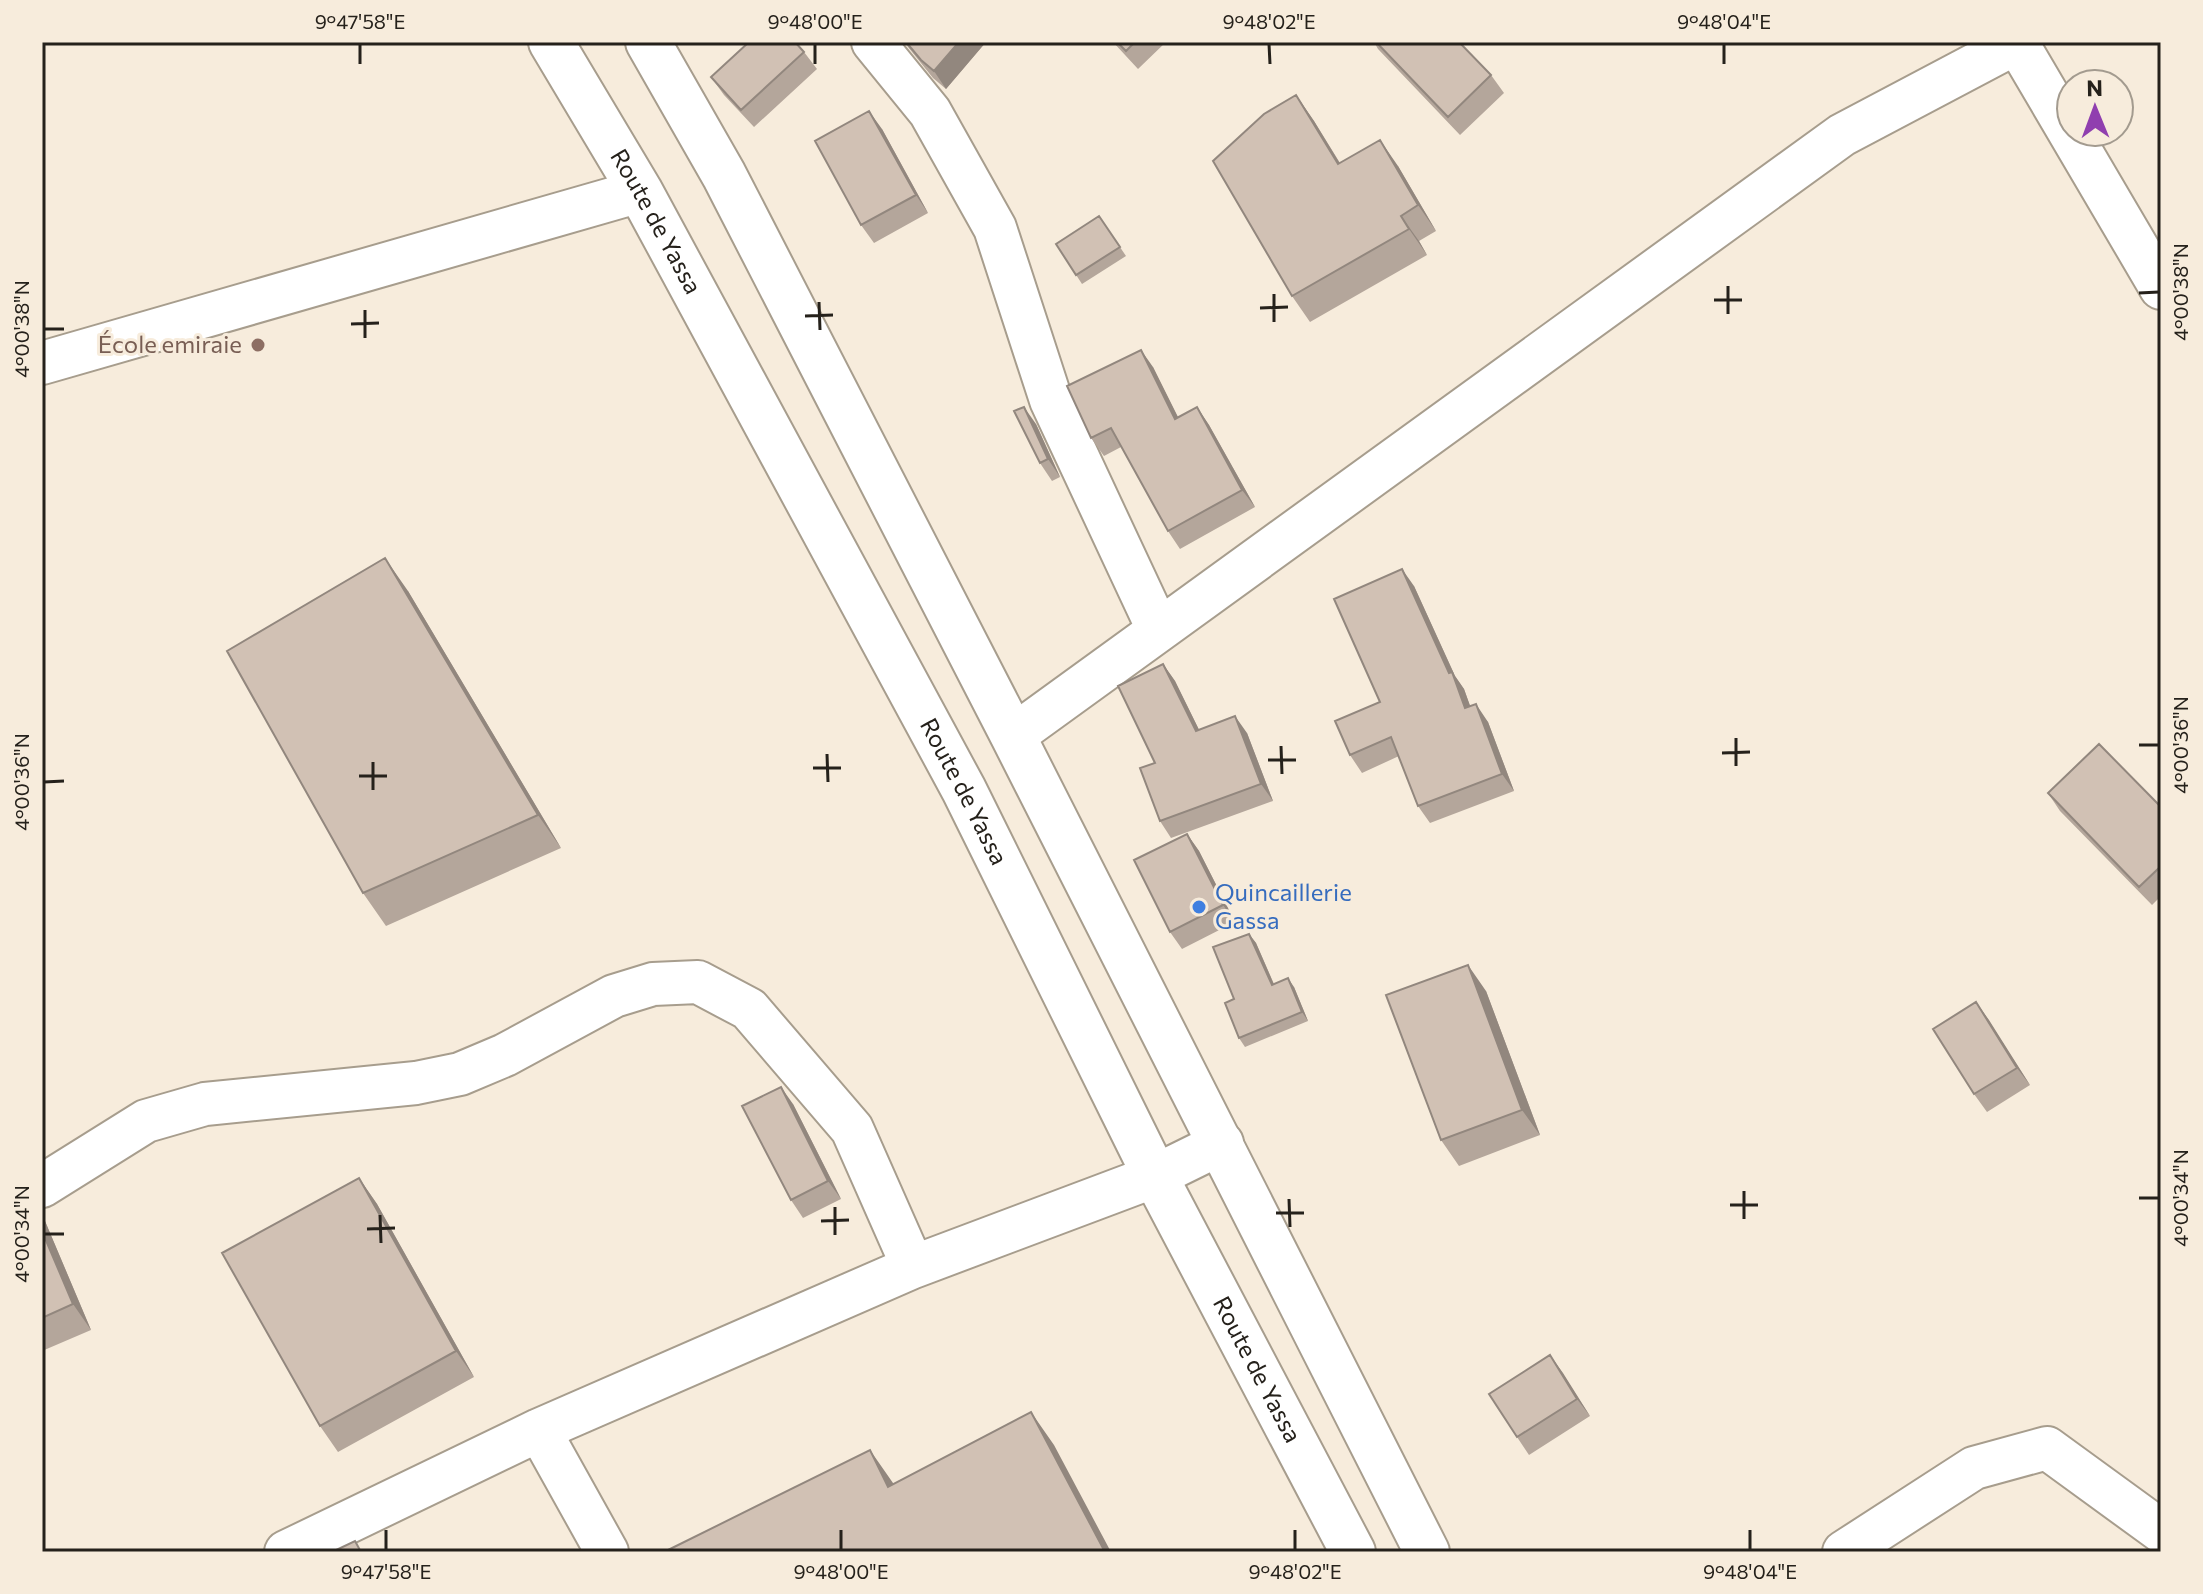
<svg xmlns="http://www.w3.org/2000/svg" width="2203" height="1594" font-family="Commissioner,sans-serif">
<style>
.lines{fill:none;stroke-linecap:round;stroke-linejoin:round}
.street-casing{stroke:#a79d8d;stroke-width:46}
.primary-casing{stroke:#a79d8d;stroke-width:48}
.street{stroke:#fff;stroke-width:42}
.primary{stroke:#fff;stroke-width:44}
.wall{fill:#b4a69b}
.shaded-wall{fill:#92877e}
.building{fill:#d1c1b4;stroke:#92877e;stroke-width:2}
.ticks{fill:none;stroke:#25211b;stroke-width:3}
.education-dot{fill:#8d6e63;stroke:#f7ecdc;stroke-width:3}
.shop-dot{fill:#3f7fe0;stroke:#f7ecdc;stroke-width:3}
.labels{text-anchor:middle;stroke-width:6;stroke-linejoin:round;paint-order:stroke}
.street-label{font-size:24px;fill:#25211b;stroke:#f7ecdc}
.education-label{font-size:24px;fill:#785e54;stroke:#f7ecdc;text-anchor:end}
.shop-label{font-size:24px;fill:#366cbe;stroke:#f7ecdc;text-anchor:start}
.neatline{fill:none;stroke:#25211b;stroke-width:3}
.ticks-label{font-size:20px;text-anchor:middle;fill:#25211b}
</style>
<rect width="100%" height="100%" fill="#f7ecdc"/>
<g class="lines">
<defs>
<path id="street" d="M873,42L930,112L995,228L1051,400L1158,629
M2017,43L2161,288
M42,363L640,191
M1013,736L1842,135L2018,42
M42,1186L146,1121L205,1104L416,1083L460,1074L505,1055L614,996L653,984L698,982L749,1009L852,1129L913,1267
M539,1430L607,1552
M286,1552L539,1430L913,1267L1155,1176L1222,1143
M1844,1552L1974,1468L2047,1448L2161,1531"/>
<g id="primary">
<path id="s1" d="M551,42L640,191L964,790L1155,1176L1353,1552"/>
<path d="M648,42L724,175L1013,736L1427,1552"/>
</g>
</defs>
<use href="#street" class="street-casing"/>
<use href="#primary" class="primary-casing"/>
<use href="#street" class="street"/>
<use href="#primary" class="primary"/>
</g>
<path class="wall" d="M904,42H986L946,89L933,78Z
M1113,42H1166L1138,69Z
M1374,42H1459L1491,75L1504,93L1460,135L1378,49Z
M804,52L817,69L754,127L724,95L711,77Z
M1296,95L1314,121L1340,163L1398,166L1436,231L1419,241L1427,255L1310,322L1292,296Z
M882,129L928,213L874,243L861,225Z
M1099,216L1126,256L1082,284L1056,244Z
M1153,367L1178,418L1197,407L1209,425L1255,507L1180,549L1168,531L1121,447L1104,456L1091,438Z
M1036,424L1060,477L1052,481L1040,463Z
M1414,586L1455,676L1464,689L1470,706L1488,722L1514,791L1430,823L1418,806L1399,756L1362,773L1350,755L1380,702Z
M408,591L561,848L386,926L363,893Z
M1163,664L1175,681L1199,730L1247,733L1273,801L1171,838L1160,821L1155,763Z
M2048,793L2161,807V896L2152,905L2060,811Z
M1187,834L1199,851L1235,922L1182,949L1170,932Z
M1249,934L1256,943L1274,984L1294,987L1308,1021L1245,1047L1239,1038L1234,999Z
M1486,991L1540,1135L1459,1166L1441,1140Z
M1976,1002L2030,1085L1987,1112L1974,1094Z
M793,1104L841,1199L803,1218L791,1200Z
M359,1178L377,1204L474,1377L338,1452L320,1426Z
M42,1214L91,1330L42,1351Z
M1550,1355L1590,1416L1529,1455L1517,1437Z"/>
<path class="shaded-wall" d="M959,42H986L946,89L934,71Z
M1296,95L1314,121L1356,190L1338,164Z
M869,111L882,129L928,213L916,195Z
M1380,140L1398,166L1436,231L1418,205Z
M1401,216L1419,241L1427,255L1409,229Z
M1141,350L1153,367L1188,437L1175,419Z
M1024,407L1036,424L1060,477L1048,459Z
M1197,407L1209,425L1255,507L1242,490Z
M385,558L408,591L561,848L538,815Z
M1402,569L1414,586L1455,676L1464,689L1477,725L1465,708Z
M1163,664L1175,681L1208,748L1196,731Z
M1476,704L1488,722L1514,791L1502,774Z
M1235,716L1247,733L1273,801L1261,784Z
M1187,834L1199,851L1235,922L1223,905Z
M1249,934L1256,943L1278,994L1272,985Z
M1468,965L1486,991L1540,1135L1522,1110Z
M1288,978L1294,987L1308,1021L1302,1012Z
M1976,1002L1989,1020L2030,1085L2017,1068Z
M781,1087L793,1104L841,1199L828,1181Z
M359,1178L377,1204L474,1377L456,1351Z
M42,1214L91,1330L73,1304L42,1231Z
M1550,1355L1563,1373L1590,1416L1577,1399Z
M1031,1412L1054,1445L1111,1552H1105Z
M870,1450L893,1483L912,1520L888,1487Z"/>
<path class="building" d="M749,42H795L804,52L741,110L711,77Z
M906,42H959L934,71L921,60Z
M1117,42H1135L1126,51Z
M1376,42H1459L1491,75L1448,117Z
M1296,95L1338,164L1380,140L1418,205L1401,216L1409,229L1292,296L1213,161L1264,114Z
M869,111L916,195L861,225L815,141Z
M1099,216L1120,247L1076,275L1056,244Z
M1141,350L1175,419L1197,407L1242,490L1168,531L1111,428L1091,438L1067,386Z
M1024,407L1048,459L1040,463L1014,411Z
M385,558L538,815L363,893L227,651Z
M1402,569L1449,673L1452,672L1465,708L1476,704L1502,774L1418,806L1391,737L1350,755L1335,721L1380,702L1334,599Z
M1163,664L1196,731L1235,716L1261,784L1160,821L1140,768L1155,763L1118,686Z
M2099,744L2161,807V866L2139,887L2048,793Z
M1187,834L1223,905L1170,932L1134,860Z
M1249,934L1272,985L1288,978L1302,1012L1239,1038L1225,1003L1234,999L1213,947Z
M1468,965L1522,1110L1441,1140L1386,995Z
M1976,1002L2017,1068L1974,1094L1933,1029Z
M781,1087L828,1181L791,1200L742,1106Z
M359,1178L456,1351L320,1426L222,1253Z
M42,1231L73,1304L42,1318Z
M1550,1355L1577,1399L1517,1437L1489,1394Z
M1031,1412L1105,1552H664L870,1450L888,1487Z
M355,1541L361,1552H332Z"/>
<path class="ticks" d="M360,44V64M815,44V64M1269,44L1270,64M1724,44V64M1728,286V314M2139,293L2159,292M1274,294V322M1714,300H1742M819,302L820,330M1260,308L1288,307M365,310V338M805,316L833,315M351,324L379,323M44,329H64M1736,738V766M2139,745H2159M1281,746L1282,774M1722,753L1750,752M827,754L828,782M1268,760H1296M373,762V790M813,768H841M359,776H387M44,782L64,781M1744,1191V1219M2139,1198H2159M1289,1199L1290,1227M1730,1205H1758M835,1207V1235M1276,1213H1304M380,1215L381,1243M821,1221L849,1220M367,1229L395,1228M44,1234H64M386,1530V1550M841,1530V1550M1295,1530V1550M1750,1530V1550"/>
<circle class="education-dot" cx="258" cy="345" r="8"/>
<circle class="shop-dot" cx="1199" cy="907" r="8"/>
<g class="labels">
<g class="street-label">
<text dy="8" stroke="none"><textPath href="#s1" startOffset="208">Route de Yassa</textPath></text>
<text dy="8" stroke="none"><textPath href="#s1" startOffset="856">Route de Yassa</textPath></text>
<text dy="8" stroke="none"><textPath href="#s1" startOffset="1504">Route de Yassa</textPath></text>
</g>
<g class="education-label">
<text x="242" y="353">École emiraie</text>
</g>
<g class="shop-label">
<text x="1215" y="901">Quincaillerie<tspan x="1215" dy="28">Gassa</tspan></text>
</g>
</g>
<rect width="2203" height="1594" fill="none" stroke="#f7ecdc" stroke-width="88"/>
<g transform="translate(2095 108) rotate(359)"><circle r="38" fill="#f7ecdc" stroke="#a39b8f" stroke-width="2"/>
<path d="M0-6L14 30L0 20L-14 30Z" fill="#903faf"/>
<text y="-12" font-size="22" font-weight="bold" text-anchor="middle" fill="#25211b">N</text>
</g>
<rect x="44" y="44" width="2115" height="1506" class="neatline"/>
<g class="ticks-label">
<text x="360" y="29">9°47'58"E</text>
<text x="815" y="29">9°48'00"E</text>
<text x="1269" y="29">9°48'02"E</text>
<text x="1724" y="29">9°48'04"E</text>
<text transform="translate(2181 292) rotate(-90)" y="7">4°00'38"N</text>
<text transform="translate(22 329) rotate(-90)" y="7">4°00'38"N</text>
<text transform="translate(2181 745) rotate(-90)" y="7">4°00'36"N</text>
<text transform="translate(22 782) rotate(-90)" y="7">4°00'36"N</text>
<text transform="translate(2181 1198) rotate(-90)" y="7">4°00'34"N</text>
<text transform="translate(22 1234) rotate(-90)" y="7">4°00'34"N</text>
<text x="386" y="1579">9°47'58"E</text>
<text x="841" y="1579">9°48'00"E</text>
<text x="1295" y="1579">9°48'02"E</text>
<text x="1750" y="1579">9°48'04"E</text>
</g>
</svg>
